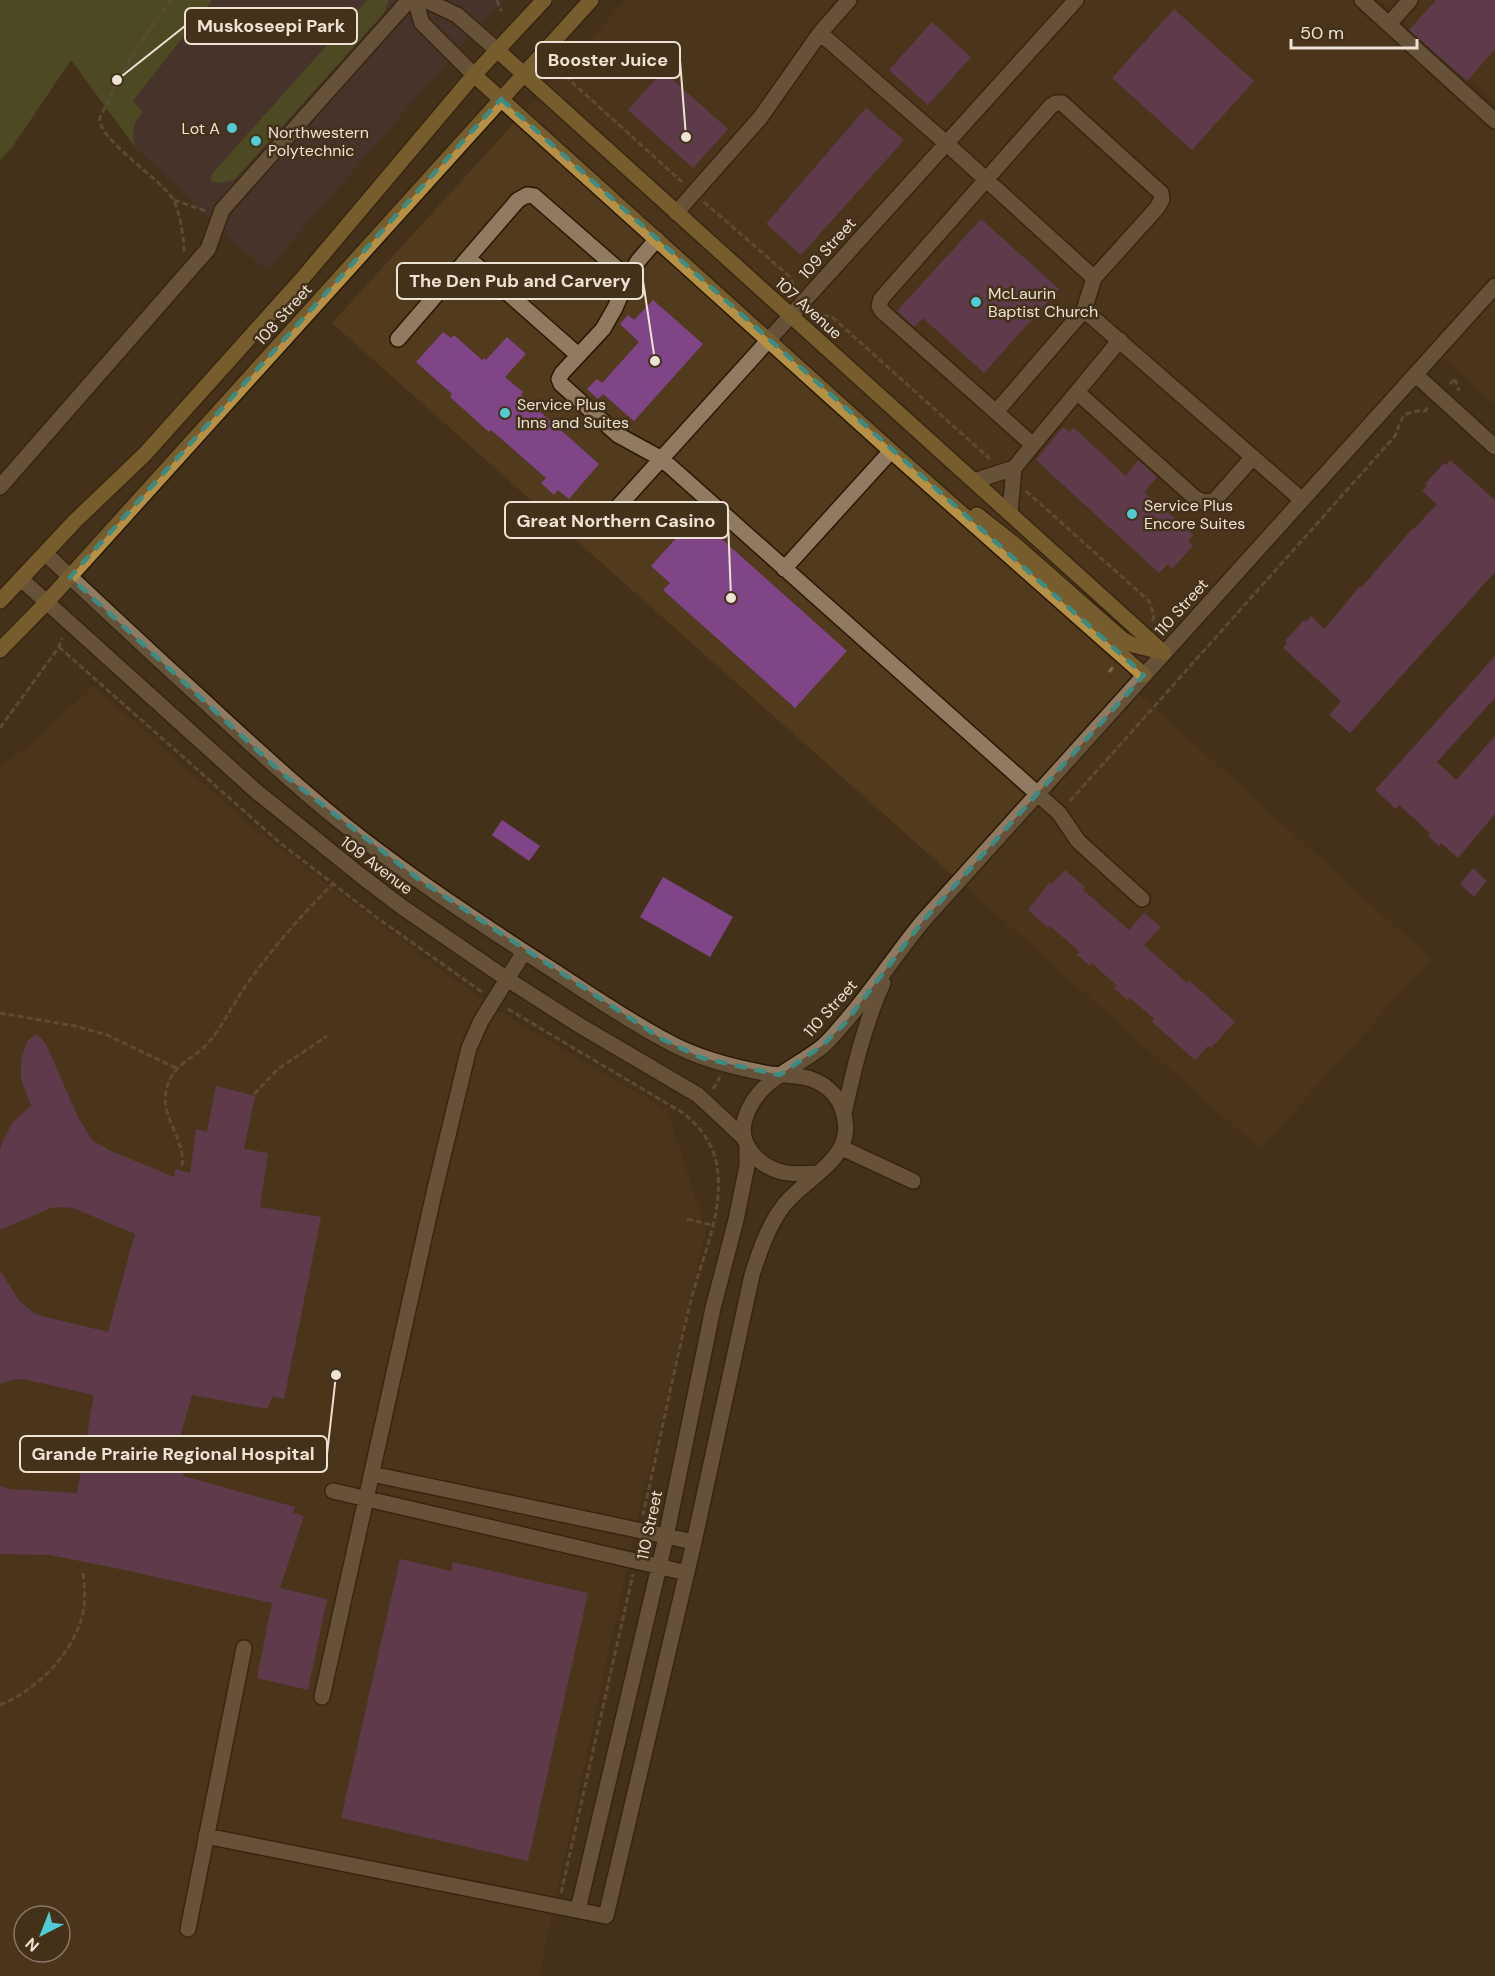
<svg xmlns="http://www.w3.org/2000/svg" width="1495" height="1976" font-family="'DM Sans',sans-serif">
<style>
.built{fill:#523a1d;fill-rule:evenodd}
.education{fill:#4b373c}
.green{fill:#58662f}
.building{fill:#7f4587}
.lines{fill:none;stroke-linecap:round;stroke-linejoin:round}
.minor-casing{stroke:#2a1803;stroke-width:18}
.major-casing{stroke:#2a1803;stroke-width:18}
.path{stroke:#7a6a56;stroke-width:3;stroke-dasharray:6 3;stroke-linecap:butt}
.minor{stroke:#907a61;stroke-width:15}
.major{stroke:#b59045;stroke-width:15}
.marked{fill:none;stroke:#3c8c83;stroke-width:4.5;stroke-dasharray:12 8;stroke-linejoin:round}
.poi-dot{fill:#51ccd4;stroke:#44311a;stroke-width:2}
.labels{text-anchor:middle;stroke-width:5;stroke-linejoin:round;paint-order:stroke}
.poi-label{font-size:16px;fill:#eee2d5;stroke:#44311a;text-anchor:start}
.street-label{font-size:16px;fill:#eee2d5;stroke:#44311a}
.leader{fill:none;stroke:#eee2d5;stroke-width:2}
.callout-dot{fill:#eee2d5;stroke:#44311a;stroke-width:2}
.callout{fill:#44311a;stroke:#eee2d5;stroke-width:2}
.callout-label{font-size:18px;text-anchor:middle;font-weight:bold;fill:#eee2d5}
</style>
<rect width="100%" height="100%" fill="#44311a"/>
<path class="built" d="M626,0H1362L1495,121V404L1437,353L1133,688L1431,959L1260,1149L332,323Z
M1380,0H1495V103Z
M94,686L251,826L434,965L515,1021L667,1110L706,1231L637,1520L539,1976H0V768L29,745ZM24,1916H60V1952H24Z"/>
<path class="education" d="M212,0H505L463,44L267,270L223,234L193,202L135,147L132,135L135,122L133,101Z"/>
<path class="green" d="M0,0H212L133,101L143,112C133,124 131,132 135,147L71,60L11,149L0,160Z
M367,0H389L384,13L234,180L219,183L211,181L212,174Z"/>
<path class="building" d="M1436,0H1495V49L1467,81L1409,30Z
M1174,9L1254,81L1192,150L1112,78Z
M932,22L971,57L928,105L889,70Z
M663,71L728,129L693,168L628,110Z
M866,108L904,140L801,255L766,224Z
M981,219L1059,289L984,373L923,318L914,327L897,311Z
M653,300L703,344L634,421L603,394L598,399L587,389L597,379L602,383L639,342L620,324L628,315L634,320Z
M443,332L451,338L454,335L482,360L485,358L486,360L507,337L526,354L505,377L523,392L521,395L599,464L569,499L558,490L554,495L541,483L546,478L491,430L489,432L450,397L452,394L416,362Z
M1063,427L1069,432L1074,428L1126,476L1138,460L1157,477L1144,492L1194,535L1188,541L1193,546L1172,569L1168,564L1159,573L1036,460Z
M1450,460L1495,500V572L1350,733L1329,715L1341,701L1283,648L1287,643L1285,641L1304,620L1306,622L1311,616L1324,629L1333,619L1359,587L1361,588L1412,529L1413,530L1437,504L1422,491L1427,486L1425,484L1444,463L1446,465Z
M696,516L847,651L795,708L663,590L670,583L651,566Z
M1495,656V698L1437,762L1456,780L1495,736V814L1458,858L1441,843L1439,846L1428,836L1430,833L1399,805L1396,809L1375,790Z
M502,820L540,846L529,861L492,835Z
M1473,868L1487,881L1474,897L1460,884Z
M1065,870L1085,887L1083,890L1129,930L1144,913L1161,927L1144,945L1187,983L1189,980L1235,1022L1211,1048L1208,1046L1195,1060L1152,1022L1154,1019L1129,997L1127,1000L1114,988L1117,986L1092,963L1090,966L1077,955L1080,952L1050,926L1048,928L1028,910L1050,882L1052,884Z
M663,877L733,917L710,957L640,917Z
M37,1034L46,1044L78,1117L92,1140L111,1151L174,1177L176,1169L190,1173L196,1129L207,1132L216,1086L255,1096L244,1149L268,1153L260,1207L321,1217L284,1399L273,1396L267,1409L192,1395L176,1451L188,1455L183,1476L295,1507L293,1513L304,1516L280,1588L327,1599L308,1690L257,1678L272,1603L125,1570L50,1555L0,1554V1486L10,1489L77,1493L94,1395L23,1379L12,1380L0,1384V1270L20,1302L34,1313L42,1316L108,1332L135,1234L73,1208L61,1207L51,1208L0,1230V1151L2,1143L12,1123L31,1106L21,1079V1060L27,1041Z
M400,1559L451,1571L453,1562L588,1593L528,1861L341,1818Z"/>
<g class="lines">
<defs>
<path id="minor" d="M415,0L422,23L474,75
M425,0L457,15L497,50
M1362,0L1495,121
M1389,24L1410,0
M820,33L849,0
M676,213L760,118L820,33L946,143L1094,278L1084,310L1302,500
M657,239L638,261L628,278L615,308L603,329L562,373L559,379L561,384L618,435L662,459L1059,813L1078,841L1142,899
M468,258L578,355
M398,339L518,200L527,195L534,196L628,278
M1120,340L1077,392L1195,498L1204,502L1214,501L1253,457
M1416,375L1495,447
M996,412L883,312L879,306L881,299L1051,106L1056,103H1062L1161,193L1162,199L1157,208L1094,278
M1033,445L996,412L1084,310
M974,481L1014,468L1077,392
M0,487L208,249L222,210L409,0
M1010,513L1014,468
M606,520L1076,0
M46,554C98,603 150,652 203,700C247,741 290,781 337,819C405,874 478,922 551,969C588,993 624,1018 663,1039C696,1058 732,1067 770,1074C786,1076 801,1074 816,1081C829,1087 839,1098 843,1111C858,1158 808,1175 784,1205C768,1226 760,1250 752,1275L694,1542L606,1916L206,1836
M784,569L891,451
M21,579L256,791L360,875L402,907L507,979L579,1025L698,1095L743,1137
M844,1113C854,1069 864,1025 883,983
M842,1148L913,1181
M818,1173C792,1175 770,1175 752,1153C744,1142 741,1133 745,1119C756,1080 795,1069 823,1046C831,1039 838,1030 845,1022C873,990 896,954 923,921L1495,286
M372,1474L694,1542
M333,1491L687,1573
M322,1697L434,1193L469,1048L481,1021L524,952
M578,1910L666,1537L713,1308L736,1220L747,1166V1145
M188,1929L244,1648"/>
<path id="major" d="M497,50L1164,653
M474,75L891,451L1144,675
M977,515L1014,544L1122,639L1133,645L1162,652
M0,601L75,521L145,454L302,279L474,75L544,0
M0,650L46,603L591,0"/>
</defs>
<use href="#minor" class="minor-casing"/>
<use href="#major" class="major-casing"/>
<path class="path" d="M171,0C147,32 124,65 108,102C106,107 101,113 100,118C97,139 160,178 173,199C180,212 184,238 184,253
M497,0L501,11
M565,76L682,182
M174,200L206,211
M704,202L789,276L795,287
M816,310L822,315L832,317L990,459
M1455,379L1459,391
M1450,384L1455,379
M1026,491L1149,601L1154,615L1152,623
M59,647L279,842L376,917L482,992
M1109,672L1114,666
M0,728L59,647L62,638
M1070,801L1395,436C1403,417 1400,411 1425,411L1429,406
M508,1009L683,1113C703,1129 716,1148 718,1174C722,1218 700,1262 690,1304C673,1374 659,1444 643,1515
M0,1013L75,1026L107,1035L176,1068
M713,1089L720,1077
M254,1094L278,1069L327,1036
M182,1166C186,1138 158,1116 167,1087C173,1064 195,1058 209,1042C223,1025 232,1006 244,988C270,951 300,916 333,884
M687,1219L712,1225
M0,1705C38,1689 73,1654 83,1613C86,1600 84,1584 83,1570
M561,1893L633,1574"/>
<use href="#minor" class="minor"/>
<use href="#major" class="major"/>
</g>
<path d="M0 0H1495V1976H0ZM501,99L1144,675L923,921L845,1023L823,1045L780,1075L702,1058L662,1039L421,881L284,775L70,577Z" fill="#44311a" fill-opacity=".55" fill-rule="evenodd"/>
<path class="marked" d="M501,99L1144,675L923,921L845,1023L823,1045L780,1075L702,1058L662,1039L421,881L284,775L70,577Z"/>
<g class="poi-dot">
<circle cx="232" cy="128" r="6"/>
<circle cx="256" cy="141" r="6"/>
<circle cx="976" cy="302" r="6"/>
<circle cx="505" cy="413" r="6"/>
<circle cx="1132" cy="514" r="6"/>
</g>
<g class="labels">
<g class="poi-label">
<text x="220" y="134" text-anchor="end">Lot A</text>
<text x="268" y="138">Northwestern<tspan x="268" dy="18">Polytechnic</tspan></text>
<text x="988" y="299">McLaurin<tspan x="988" dy="18">Baptist Church</tspan></text>
<text x="517" y="410">Service Plus<tspan x="517" dy="18">Inns and Suites</tspan></text>
<text x="1144" y="511">Service Plus<tspan x="1144" dy="18">Encore Suites</tspan></text>
</g>
<g class="street-label">
<text transform="translate(827 248) rotate(-48)" y="6">109 Street</text>
<text transform="translate(809 308) rotate(42)" y="6">107 Avenue</text>
<text transform="translate(283 314) rotate(-48)" y="6">108 Street</text>
<text transform="translate(1181 607) rotate(-48)" y="6">110 Street</text>
<text transform="translate(377 865) rotate(37)" y="6">109 Avenue</text>
<text transform="translate(830 1008) rotate(-48)" y="6">110 Street</text>
<text transform="translate(649 1525) rotate(-78)" y="6">110 Street</text>
</g>
</g>
<path class="leader" d="M117 80L185 26M686 137L680 60M655 361L643 281M731 598L728 520M336 1375L327 1454"/>
<g class="callout-dot">
<circle cx="117" cy="80" r="6"/>
<circle cx="686" cy="137" r="6"/>
<circle cx="655" cy="361" r="6"/>
<circle cx="731" cy="598" r="6"/>
<circle cx="336" cy="1375" r="6"/>
</g>
<g class="callout">
<rect x="185" y="8" width="172" height="36" rx="6"/>
<rect x="536" y="42" width="144" height="36" rx="6"/>
<rect x="397" y="263" width="246" height="36" rx="6"/>
<rect x="505" y="502" width="223" height="36" rx="6"/>
<rect x="20" y="1436" width="307" height="36" rx="6"/>
</g>
<g class="callout-label">
<text x="271" y="32">Muskoseepi Park</text>
<text x="608" y="66">Booster Juice</text>
<text x="520" y="287">The Den Pub and Carvery</text>
<text x="616" y="527">Great Northern Casino</text>
<text x="173" y="1460">Grande Prairie Regional Hospital</text>
</g>
<g transform="translate(42 1934) rotate(222)"><circle r="28" fill="#44311a" stroke="#887865" stroke-width="1.5"/>
<path d="M0-4.5L10 22L0 15L-10 22Z" fill="#51ccd4"/>
<text y="-9" font-size="16" font-weight="bold" text-anchor="middle" fill="#eee2d5">N</text>
</g>
<path d="M1291 39v9h126v-9" fill="none" stroke="#eee2d5" stroke-width="3"/>
<text x="1300" y="39" font-size="18" fill="#eee2d5" stroke="#44311a" stroke-width="4.5" paint-order="stroke">50 m</text>
</svg>
